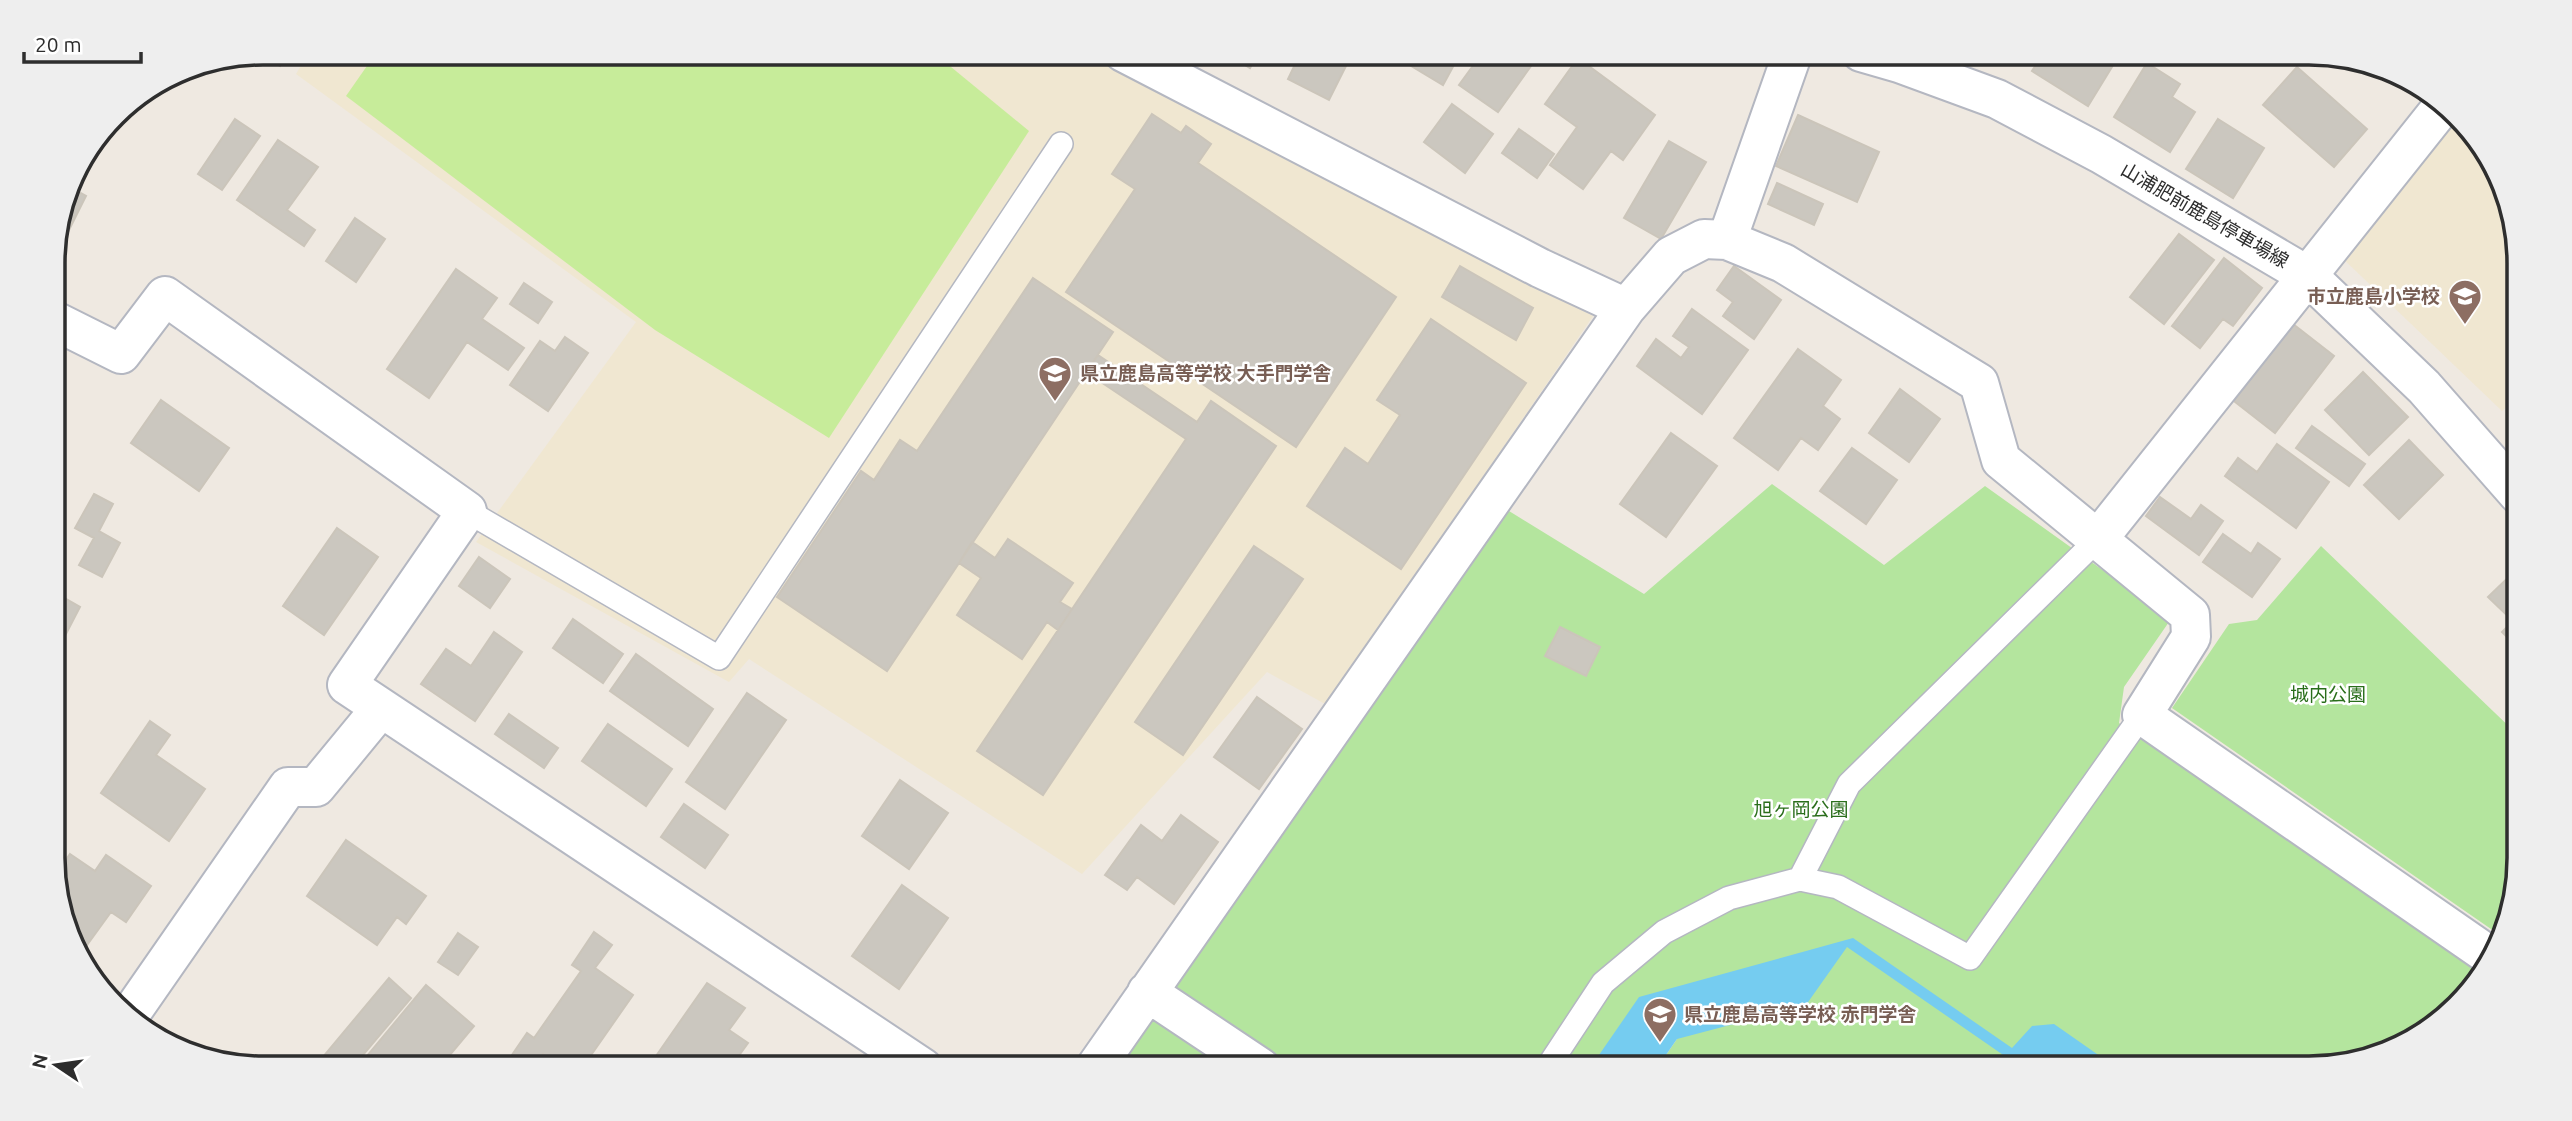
<svg xmlns="http://www.w3.org/2000/svg" width="2572" height="1121" font-family="Ubuntu,'Noto Sans JP',sans-serif">
<style>
.education{fill:#f0e7d1}
.green{fill:#b4e59e}
.pitch{fill:#c7ec9a}
.water{fill:#75ccf0}
.building{fill:#cbc7bf;stroke:#cbc5ba;stroke-width:2}
.lines{fill:none;stroke-linecap:round;stroke-linejoin:round}
.service-casing{stroke:#b4b7c1;stroke-width:26}
.minor-casing{stroke:#b4b7c1;stroke-width:42}
.secondary-casing{stroke:#b4b7c1;stroke-width:42}
.service{stroke:#fff;stroke-width:23}
.minor{stroke:#fff;stroke-width:38}
.secondary{stroke:#fff;stroke-width:38}
.labels{text-anchor:middle;stroke-width:5;stroke-linejoin:round;paint-order:stroke}
.street-label{font-size:19px;fill:#2e2e2e;stroke:#fff}
.education-label{font-size:19px;font-weight:bold;fill:#785e54;stroke:#fff;text-anchor:start}
.park-label{font-size:19px;fill:#2a6e1b;stroke:#fff}
.rim{fill:none;stroke:#2e2e2e;stroke-width:3.5}
</style>
<rect width="100%" height="100%" fill="#efe9e1"/>
<path class="education" d="M309,52L1094,53L1593,316L1327,705L1267,672L1082,874L749,659L729,682L476,542L636,322L296,74Z
M2450,115L2476,135L2518,236V398L2502,411L2338,254Z"/>
<path class="green" d="M1772,484L1884,565L1985,486L2171,619L2124,687L2119,723L2478,972L2437,1025L2377,1057L2322,1068H1657L1677,1039L1622,1068H1117L1509,511L1644,594Z
M2321,546L2519,736V858L2504,938L2172,708L2229,624L2257,620Z"/>
<path class="pitch" d="M376,53H934L1029,131L829,438L655,330L346,96Z"/>
<path class="water" d="M1853,938L2012,1048L2032,1026L2054,1024L2117,1068H2022L1847,947L1806,1005L1677,1039L1657,1068H1590L1639,997Z"/>
<path class="building" d="M263,52H287L280,66L257,54Z
M1224,52H1259L1250,68Z
M1301,52H1353L1329,100L1288,79Z
M1388,52H1461L1443,85Z
M1483,52H1541L1498,112L1459,85Z
M1983,52H2015L2009,65Z
M2044,52H2101L2115,62L2088,106L2032,71Z
M1578,58L1655,115L1623,160L1611,151L1583,189L1550,165L1577,127L1545,104Z
M2147,63L2180,84L2172,97L2195,112L2170,152L2114,117Z
M2297,67L2367,129L2334,167L2263,105Z
M1452,104L1493,134L1465,173L1424,142Z
M1152,114L1181,133L1186,126L1211,144L1198,163L1396,297L1296,447L1066,292L1135,189L1112,174Z
M1798,115L1879,152L1857,202L1776,166Z
M235,119L260,136L222,190L198,174Z
M2218,119L2264,148L2233,198L2186,169Z
M1519,129L1554,154L1537,178L1502,153Z
M278,140L318,167L287,210L315,230L304,246L237,200Z
M1669,141L1706,162L1661,239L1624,218Z
M1777,183L1823,204L1814,225L1768,204Z
M70,187L86,196L53,262V249Z
M355,218L385,239L356,282L326,261Z
M2179,234L2214,260L2164,324L2130,297Z
M2224,258L2262,288L2233,326L2223,319L2200,348L2172,326Z
M1460,266L1533,308L1516,340L1442,297Z
M1734,266L1781,300L1754,339L1723,316L1733,302L1717,290Z
M456,269L497,298L482,319L524,348L508,370L467,342L429,398L387,369Z
M1033,278L1113,332L887,671L777,597L861,471L874,480L900,440L917,451Z
M524,283L552,302L538,323L510,304Z
M1692,309L1748,350L1702,414L1637,366L1656,339L1681,358L1689,347L1673,336Z
M1431,319L1526,383L1401,569L1307,506L1345,448L1368,464L1400,415L1377,400Z
M2293,324L2334,356L2275,433L2234,401Z
M565,337L588,353L548,411L510,385L540,341L555,351Z
M1798,349L1841,380L1823,406L1840,419L1818,450L1801,438L1778,470L1734,438Z
M1098,355L1197,422L1211,401L1276,446L1043,795L977,751L1186,439L1086,372Z
M2363,372L2408,417L2369,455L2325,410Z
M1900,389L1940,419L1909,462L1869,433Z
M161,400L229,448L199,491L131,443Z
M2312,426L2365,464L2349,486L2296,448Z
M1671,433L1717,466L1666,537L1620,504Z
M2409,440L2443,475L2399,519L2364,485Z
M2277,444L2329,482L2296,528L2225,476L2238,458L2257,472Z
M1852,448L1897,480L1866,524L1820,491Z
M94,494L113,504L99,531L120,543L102,577L79,565L94,538L75,528Z
M2160,497L2191,519L2201,505L2223,521L2199,555L2146,516Z
M337,528L378,557L324,635L283,606Z
M2223,534L2251,554L2258,543L2280,559L2252,597L2203,562Z
M1008,539L1073,583L1060,602L1072,609L1058,630L1047,622L1022,659L957,615L981,578L959,563L972,542L995,558Z
M1254,546L1303,579L1183,755L1135,722Z
M479,557L510,579L490,608L459,586Z
M2519,567V649L2502,632L2513,621L2488,597Z
M54,592L80,607L54,657Z
M573,619L623,654L603,683L553,648Z
M1560,627L1600,647L1586,676L1545,656Z
M494,632L522,652L475,721L421,684L446,649L471,666Z
M636,654L713,709L688,746L610,691Z
M747,693L786,720L725,809L686,782Z
M1257,697L1302,729L1259,789L1214,757Z
M509,714L558,748L544,768L495,734Z
M150,721L170,735L156,755L205,789L169,841L101,793Z
M608,724L672,769L646,806L582,761Z
M900,780L948,813L909,869L862,836Z
M684,804L728,835L705,868L661,837Z
M1181,815L1218,842L1174,904L1137,877L1127,890L1105,875L1141,825L1162,841Z
M346,840L426,896L406,924L397,917L377,945L307,896Z
M70,854L95,871L106,855L151,886L126,922L111,912L82,952L54,886V877Z
M902,885L948,918L899,989L852,956Z
M594,932L612,945L595,968L633,995L582,1068H565L543,1054L533,1068H503L527,1033L534,1038L581,971L572,965Z
M458,933L478,947L458,975L438,962Z
M389,978L411,998L352,1068H334L322,1058Z
M707,983L745,1008L729,1030L748,1043L730,1068H653L649,1066Z
M426,985L474,1026L439,1068H357Z"/>
<g class="lines">
<defs>
<path id="service" d="M467,511L719,658L1061,144
M1800,879L1849,784L2098,539
M1547,1068L1603,983L1664,932L1729,898L1800,879L1838,887L1970,958L2142,715"/>
<path id="minor" d="M1123,52L1540,268L1626,308
M1727,240L1793,52
M53,320L121,354L165,296L467,511L347,685L923,1068
M2098,539L2441,108
M1147,992L1261,1068
M131,1013L288,787H316L381,708
M1095,1068L1626,308L1671,256L1704,239L1727,240L1783,263L1979,383L2001,460L2190,615L2191,637L2142,715L2490,956"/>
<path id="secondary" d="M1861,52L1899,63L1997,99L2101,154L2308,276L2424,387L2518,494"/>
</defs>
<use href="#service" class="service-casing"/>
<use href="#minor" class="minor-casing"/>
<use href="#secondary" class="secondary-casing"/>
<use href="#service" class="service"/>
<use href="#minor" class="minor"/>
<use href="#secondary" class="secondary"/>
</g>
<defs>
<symbol id="school-pin" viewBox="-11 -11 22 30"><path d="M0 17L-7.5 6A9.5 9.5 0 1 1 7.5 6Z" fill="#8d6e63" stroke="#fff"/><path d="M0-5L7-2L0 1L-7-2ZM-4 1L0 2.5L4 1V4Q0 6-4 4Z" fill="#fff"/></symbol>
</defs>
<g fill-rule="evenodd">
<use href="#school-pin" x="2446" y="277" width="38" height="52"/>
<use href="#school-pin" x="1036" y="354" width="38" height="52"/>
<use href="#school-pin" x="1641" y="995" width="38" height="52"/>
</g>
<g class="labels">
<g class="street-label">
<text transform="translate(2205 215) rotate(30)" y="7">山浦肥前鹿島停車場線</text>
</g>
<g class="education-label">
<text x="2440" y="303" text-anchor="end">市立鹿島小学校</text>
<text x="1080" y="380">県立鹿島高等学校 大手門学舎</text>
<text x="1684" y="1021">県立鹿島高等学校 赤門学舎</text>
</g>
<g class="park-label">
<text x="2328" y="701">城内公園</text>
<text x="1801" y="816">旭ヶ岡公園</text>
</g>
</g>
<path d="M0 0H2572V1121H0ZM263 65H2309A198 198 0 0 1 2507 263V858A198 198 0 0 1 2309 1056H263A198 198 0 0 1 65 858V263A198 198 0 0 1 263 65Z" fill="#eee" fill-rule="evenodd"/>
<path class="rim" d="M263 65H2309A198 198 0 0 1 2507 263V858A198 198 0 0 1 2309 1056H263A198 198 0 0 1 65 858V263A198 198 0 0 1 263 65Z"/>
<g transform="translate(56 1065) rotate(283)" stroke="#ffffff" stroke-width="5" paint-order="stroke">
<path d="M0-5L12 26L0 18L-12 26Z" fill="#2e2e2e"/>
<text y="-10" font-size="19" font-weight="bold" text-anchor="middle" fill="#2e2e2e">N</text>
</g>
<path d="M24 52v10h117v-10" fill="none" stroke="#2e2e2e" stroke-width="3.5"/>
<text x="35" y="52" font-size="21" fill="#2e2e2e" stroke="#ffffff" stroke-width="5" paint-order="stroke">20 m</text>
</svg>
